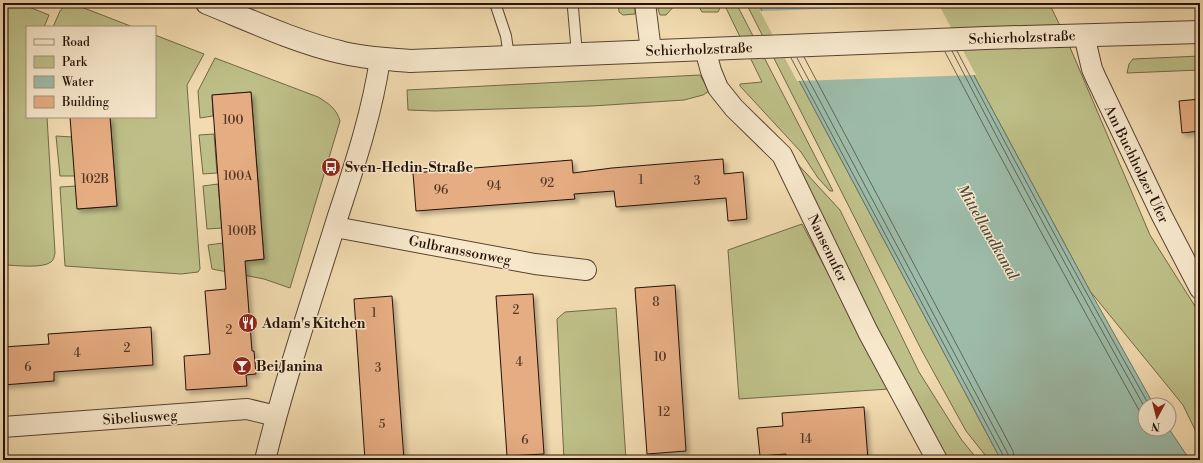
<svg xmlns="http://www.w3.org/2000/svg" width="1203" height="463" font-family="'Libre Bodoni',serif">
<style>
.green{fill:#bebf88;stroke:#726847}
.water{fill:#9cbba8;stroke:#6c7767}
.pier{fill:#f2dbb0}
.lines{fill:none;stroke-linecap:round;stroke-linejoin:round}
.shore{stroke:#606657;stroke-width:1}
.building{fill:#e6ac82;stroke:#251006;filter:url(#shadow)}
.service-casing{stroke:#584330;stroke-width:12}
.minor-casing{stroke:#584330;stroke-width:22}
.tertiary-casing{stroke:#584330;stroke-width:24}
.service{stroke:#f7e8cc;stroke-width:10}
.minor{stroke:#f7e8cc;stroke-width:20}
.tertiary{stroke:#f7e8cc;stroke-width:22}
.labels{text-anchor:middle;stroke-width:3;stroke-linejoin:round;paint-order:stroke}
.number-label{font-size:12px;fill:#553725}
.street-label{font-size:14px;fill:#251006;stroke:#f7e8cc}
.poi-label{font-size:14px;font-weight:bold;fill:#251006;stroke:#f7e8cc;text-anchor:start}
.water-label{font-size:15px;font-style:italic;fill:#4f4c3f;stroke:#f7e8cc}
</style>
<defs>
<filter id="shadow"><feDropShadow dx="3.5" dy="3.5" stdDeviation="2" flood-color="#0004"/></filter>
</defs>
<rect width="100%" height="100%" fill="#f2dbb0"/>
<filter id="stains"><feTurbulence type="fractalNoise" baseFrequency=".005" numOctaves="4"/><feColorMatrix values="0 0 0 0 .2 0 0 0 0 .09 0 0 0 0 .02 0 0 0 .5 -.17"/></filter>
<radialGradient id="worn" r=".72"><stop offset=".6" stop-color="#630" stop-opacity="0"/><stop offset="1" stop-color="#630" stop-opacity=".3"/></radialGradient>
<path class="green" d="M3,3H31L29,7L49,15L44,27H27V117H47L55,253C54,257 54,260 51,262C42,269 15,265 3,265Z
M67,3H71L133,27H53L60,11Z
M618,3H635V14L623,15L619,12Z
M665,3H677L666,15H660L658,9Z
M698,3H736L833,191H830L818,178L801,152L740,86V84L762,82L725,6H721L718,12H702L699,7Z
M935,3H1049L1066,38L1150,235L1200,314V440L1183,405L1090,291Z
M759,5L1001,460H989L966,431L922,351L748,7Z
M155,35L204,54L187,85L200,269L198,272L181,274L65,266L60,187L76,186L78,209L117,206L110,117H155Z
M1200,56V70L1127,73L1129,64L1133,59Z
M215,58L318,97C328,103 337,109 340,121L290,288L264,279L212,269L208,245L223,243L225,263L264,259L251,92L212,95L213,116L200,118L198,91Z
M700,75L709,91L703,95L684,100L592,106L435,111L408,110L407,90Z
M214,134L217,173L203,174L199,135Z
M56,136L72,137L75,176H60Z
M794,160L840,210L919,372L961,439L978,460H947L900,374Z
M218,184L222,228L207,229L203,186Z
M802,224L889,389L739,399L728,250Z
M616,308L626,460H564L557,319L565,312Z"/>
<path class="water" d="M758,3H935L1090,291L1154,405H1145V429H1169L1190,460H1001Z"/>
<path class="pier" d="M939,5L976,75L797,81L760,11Z"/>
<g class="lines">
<path class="shore" d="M952,51C1014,171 1079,290 1145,408
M957,51C1019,170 1083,288 1149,405
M945,52C1008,173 1074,293 1140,412L1145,417
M804,57L1013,451L1015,460
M791,58L1004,457V460
M797,58L1008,454L1009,460"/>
</g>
<path class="building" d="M251,92L264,259L245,261L252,351H254L256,374L246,375L247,386L186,390L184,356L210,354L205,291L226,289L212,95Z
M1200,99V131L1182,133L1179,101Z
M70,117H110L117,206L77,209Z
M723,159L724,174L743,172L747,219L728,221L726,198L616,207L614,191L574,194L575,199L416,211L413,173L572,160L573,173L612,168Z
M675,285L686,451L647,454L635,288Z
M533,294L544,454L507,456L496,296Z
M392,296L404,460H365L354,299Z
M151,327L153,365L54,372V381L3,385V347L49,344L48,334Z
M864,407L868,460H786V454L760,456L757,428L783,426L782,413Z"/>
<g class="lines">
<defs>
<path id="service" d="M495,3L506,36L509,57
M573,8L577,54"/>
<path id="minor" d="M645,3L651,51
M1084,35L1092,69L1096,78L1162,216L1200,289
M705,49L711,71L718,88L734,108L782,155L868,332L937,460
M335,227L535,264L586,270
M3,427L247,409L276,416
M265,460C285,379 312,299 337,219C354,167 372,114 380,59"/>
<path id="tertiary" d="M207,3C249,20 296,42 340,52C362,58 387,59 410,61L986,38L1200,32"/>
</defs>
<use href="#service" class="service-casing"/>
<use href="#minor" class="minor-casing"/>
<use href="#tertiary" class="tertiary-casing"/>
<use href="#service" class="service"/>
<use href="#minor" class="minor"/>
<use href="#tertiary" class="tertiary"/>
</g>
<defs>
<symbol id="bus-disc" viewBox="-11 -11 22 22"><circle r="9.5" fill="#8f2418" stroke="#f7e8cc"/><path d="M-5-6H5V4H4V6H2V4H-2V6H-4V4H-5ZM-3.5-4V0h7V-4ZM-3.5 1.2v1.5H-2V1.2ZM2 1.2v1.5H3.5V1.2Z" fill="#fff"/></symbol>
<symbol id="restaurant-disc" viewBox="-11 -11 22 22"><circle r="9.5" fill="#8f2418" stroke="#f7e8cc"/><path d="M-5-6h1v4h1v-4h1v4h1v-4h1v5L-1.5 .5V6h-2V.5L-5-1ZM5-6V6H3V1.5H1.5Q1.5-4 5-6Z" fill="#fff"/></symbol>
<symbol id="bar-disc" viewBox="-11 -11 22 22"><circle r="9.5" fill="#8f2418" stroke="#f7e8cc"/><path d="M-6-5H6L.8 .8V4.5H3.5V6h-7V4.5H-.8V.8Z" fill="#fff"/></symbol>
</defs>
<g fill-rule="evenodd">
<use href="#bus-disc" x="320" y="156" width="22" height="22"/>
<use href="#restaurant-disc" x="237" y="312" width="22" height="22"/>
<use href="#bar-disc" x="231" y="355" width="22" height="22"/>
</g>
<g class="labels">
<g class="number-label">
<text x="233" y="124">100</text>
<text x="238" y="180">100A</text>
<text x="95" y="183">102B</text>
<text x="641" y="184">1</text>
<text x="697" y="185">3</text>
<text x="547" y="187">92</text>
<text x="494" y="190">94</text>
<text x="441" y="194">96</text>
<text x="242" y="235">100B</text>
<text x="656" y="306">8</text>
<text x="516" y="314">2</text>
<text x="374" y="317">1</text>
<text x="229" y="334">2</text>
<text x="127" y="352">2</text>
<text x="77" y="357">4</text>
<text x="660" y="361">10</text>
<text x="519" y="366">4</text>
<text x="28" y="371">6</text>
<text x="378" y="372">3</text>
<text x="664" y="416">12</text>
<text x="382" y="428">5</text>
<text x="806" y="443">14</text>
<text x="525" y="444">6</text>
</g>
<g class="street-label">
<text transform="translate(1022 37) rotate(-2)" y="5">Schierholzstraße</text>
<text transform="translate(699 49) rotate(-2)" y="5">Schierholzstraße</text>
<text transform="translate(1137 164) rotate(64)" y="5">Am Buchholzer Ufer</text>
<text transform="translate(828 248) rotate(64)" y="5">Nansenufer</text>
<text transform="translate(460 250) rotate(11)" y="5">Gulbranssonweg</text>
<text transform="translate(140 417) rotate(-4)" y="5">Sibeliusweg</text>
</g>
<g class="poi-label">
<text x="345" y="172">Sven-Hedin-Straße</text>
<text x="262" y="328">Adam's Kitchen</text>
<text x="256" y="371">Bei Janina</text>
</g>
<g class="water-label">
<text transform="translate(988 232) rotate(60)" y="5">Mittellandkanal</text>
</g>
</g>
<rect width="1203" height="463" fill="none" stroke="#f2dbb0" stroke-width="16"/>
<rect x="4" y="4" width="1195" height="455" fill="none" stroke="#251006" stroke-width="2"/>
<rect x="8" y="8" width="1187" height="447" fill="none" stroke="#251006"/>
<rect x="26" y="26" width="130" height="92" fill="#f7e8cc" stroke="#a3927d"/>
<rect x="34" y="39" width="20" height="6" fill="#f7e8cc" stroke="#a3927d"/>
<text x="62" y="46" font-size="12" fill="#251006">Road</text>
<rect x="34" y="56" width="20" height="12" fill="#bebf88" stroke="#a3927d"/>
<text x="62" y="66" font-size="12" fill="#251006">Park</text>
<rect x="34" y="76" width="20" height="12" fill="#9cbba8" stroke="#a3927d"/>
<text x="62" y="86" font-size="12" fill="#251006">Water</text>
<rect x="34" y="96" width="20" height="12" fill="#e6ac82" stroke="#a3927d"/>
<text x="62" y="106" font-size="12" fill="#251006">Building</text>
<g transform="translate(1157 417) rotate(187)"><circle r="19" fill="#f7e8cc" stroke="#a3927d"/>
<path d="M0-3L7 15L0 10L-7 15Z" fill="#8f2418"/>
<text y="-6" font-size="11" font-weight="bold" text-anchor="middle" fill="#251006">N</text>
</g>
<rect width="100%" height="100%" filter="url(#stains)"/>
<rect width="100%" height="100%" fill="url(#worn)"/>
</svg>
